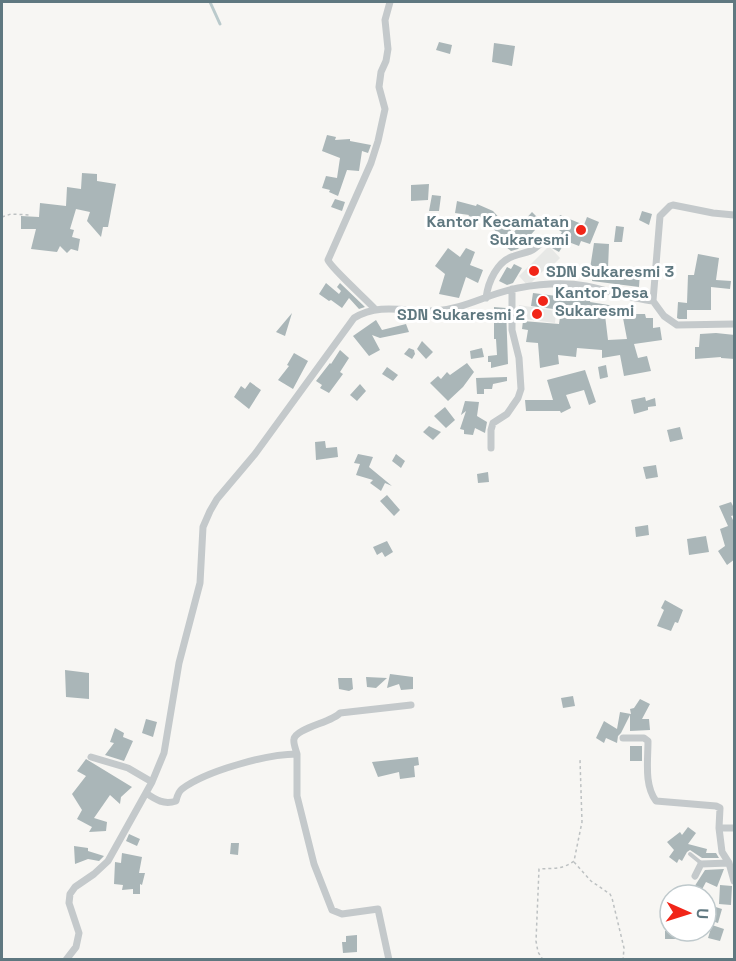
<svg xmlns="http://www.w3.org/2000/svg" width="736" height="961" font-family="'Space Grotesk',sans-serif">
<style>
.built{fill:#e7e8e6}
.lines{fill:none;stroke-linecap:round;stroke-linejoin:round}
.stream{stroke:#bacacc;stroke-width:3}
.building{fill:#aab6b8;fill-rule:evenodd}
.path{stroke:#bdc1c2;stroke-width:1.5;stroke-dasharray:3 3;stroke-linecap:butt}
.lane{stroke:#c4c9cb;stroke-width:4}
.street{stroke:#c4c9cb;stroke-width:7}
.poi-dot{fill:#f12518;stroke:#fff;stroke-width:2}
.labels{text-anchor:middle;stroke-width:6;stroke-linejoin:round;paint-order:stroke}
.poi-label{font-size:16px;font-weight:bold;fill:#5f7880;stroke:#fff;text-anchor:end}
</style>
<rect width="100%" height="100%" fill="#f7f6f3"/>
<path class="built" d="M549,246L560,258L553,265L551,263L528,286L519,276Z
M519,305L556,311L555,323L517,318Z"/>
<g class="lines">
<path class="stream" d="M210,2L220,24"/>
</g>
<path class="building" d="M439,42L452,45L450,54L436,50Z
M494,43L515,46L512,66L492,62Z
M327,135L336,137L335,140L350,139V141L371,145L368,153L362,151L359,171L347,170L338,196L329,192L330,190L322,188L326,176L337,178L340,158L322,151Z
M82,173L97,174V181L116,184L108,227H103L101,237L87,221L90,212L76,209L70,229L74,230L72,237L80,239L78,251L71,249L67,253L60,246L57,252L31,249L36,229H21V216L39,217L40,203L66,206L67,187L81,189Z
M429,184L428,200L411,201V185Z
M432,195L441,196L439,211H429Z
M335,199L345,202L342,211L331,207Z
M457,201L476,206L477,204L493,211L513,233L532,212L540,220L533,228L535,230L518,249L511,251L499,241L503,237L481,219L476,228L465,223L469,215L455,213Z
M642,211L652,214L649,225L639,220Z
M560,215L584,225L587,217L599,222L590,244L581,241L579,246L566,241L559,252L552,248L562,232L554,227Z
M616,226L624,227L622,242H614Z
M594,243L609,244L608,269L640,272L639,287L592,281L593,275H589Z
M448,248L460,257L466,248L475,252L470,265L483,270L478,283L466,277L459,298L439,294L445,274L435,266Z
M698,254L719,258L716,280L731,281L730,289L711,287V310H687V319H679L677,318L678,302L687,303L688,275H694Z
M514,264L522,268L513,283L507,285L499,281L507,267L511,269Z
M326,283L339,294L341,291L337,287L340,283L365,307L359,309L349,298L342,308L331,300L329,301L319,294Z
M533,293L580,299L582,293L592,295L590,302L627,308L625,314H645L646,318H653V328L660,327L662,340L634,344L638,358L647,356L651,371L624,376L620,355L602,358V350L577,348L576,357L558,355L559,364L540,368L538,343L526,342L528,330L522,329L523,321L559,324L561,310L531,306ZM605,315L623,318L627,339L608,340Z
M494,307L506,308L508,364L491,368V362H488V356L497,355L496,339H494Z
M292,313L285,336L276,332Z
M376,320L382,330L406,324L409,332L380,338L372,335L380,350L369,356L353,336Z
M716,333L735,335V359L721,358V357L695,359V347H699L700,334Z
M422,341L433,352L426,359L417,349Z
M409,348L414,350L415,354L412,359L404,354Z
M482,348L484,357L471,359L470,351Z
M340,350L349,358L340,372L343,374L329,393L320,388L322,385L316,381L330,363L331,364Z
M294,353L308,361L293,389L278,380L289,366L287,365Z
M467,363L474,372L463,387L448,401L430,383L438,376L441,379L447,372L450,375Z
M606,365L608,377L600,379L598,367Z
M387,367L398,375L393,381L382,374Z
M585,370L596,402L589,405L584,390L566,395L571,408L561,413L560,411H526L525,400H553L547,380Z
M507,377V381L493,384L492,389H484V394H477L476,378Z
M250,382L261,390L249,409L234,397L241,386L245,389Z
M360,384L366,391L357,401L350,395Z
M645,397L646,401L655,398L656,406L648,407V410L634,414L631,400Z
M465,401L479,402L477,416L487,422L485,433L475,428L473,435L464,434V430L460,429L466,411L461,415Z
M445,407L455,420L446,428L434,416Z
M429,426L441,432L433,440L423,432Z
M680,427L683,439L670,442L667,430Z
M325,441L326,448L337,447L338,457L316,460L315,442Z
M358,454L373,457L369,467L392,486L385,483L381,491L370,483L373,480L356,475L360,464L354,463Z
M396,454L405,461L401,468L392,461Z
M656,465L658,477L646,479L643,467Z
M488,472L489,482L478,483L477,474Z
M387,495L400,510L394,516L380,501Z
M731,502L735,510V515L731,516L735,524V559L727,565L718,551L725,546L720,529L728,526L719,506Z
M648,525L649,535L636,537L635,527Z
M706,536L709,552L689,555L687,539Z
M387,541L393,552L385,557L382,552L377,555L373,547Z
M665,600L683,610L678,623L675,622L671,631L657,626L664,610L661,608Z
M65,670L89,673V699L66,697Z
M390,674L413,677V689L401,690L399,684L387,688Z
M366,677L387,678L376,688L367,687Z
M338,678H352L353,689L349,691L339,689Z
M573,696L575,706L563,708L561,698Z
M640,699L650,704L642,719H649L650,730L630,731V715L621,733L618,736L617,743L606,738L604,743L596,738L604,721L617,729L620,712L631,714L630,709L634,708Z
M146,719L157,722L153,737L142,733Z
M115,728L124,733L123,737L133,741L124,761L105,755L114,743L110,742Z
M630,746H642V761H630Z
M418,757L419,765L414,766L415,777L400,779L399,772L378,777L372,762Z
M86,759L132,787L121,797L120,804L110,795L94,818L107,822L106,831L89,832L92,827L77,819L82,810L72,794L86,776L77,771Z
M688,827L696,833L688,844L707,849L706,853H716L719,858H702L690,850L687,852L682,861L679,859L677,863L669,857L674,850L667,842L680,832L682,835Z
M129,834L140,839L137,846L126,841Z
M231,843H239L238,855L230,854Z
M74,846L88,848V851L104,856L99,861L88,859L75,864Z
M122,853L142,857L139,873H145L142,885L140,884V894H133V889L122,890L123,885L114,884L115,862L121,863Z
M724,869L717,887L706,882L699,895H689L705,870Z
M720,885L732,886L731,905L719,904Z
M706,904L722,909L718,923L706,919Z
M712,925L724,929L720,941L708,938Z
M665,931H677L676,939H665Z
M357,935V952L343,953L342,942H346V936Z"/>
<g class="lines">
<path class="path" d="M2,217L11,214L30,215
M574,862L591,881L610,894L612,898L624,948L623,960
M543,960L538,952L536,941L539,869C552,868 562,870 574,861L582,822L580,760"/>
<path class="lane" d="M690,854L701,863"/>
<path class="street" d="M486,298C488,282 497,261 514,256C529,251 532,253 544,240
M653,301L660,216L670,206L673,205L713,213L734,215
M375,309C367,300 330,267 328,260L371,163L378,141L385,109L379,87L381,72L386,61L388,49L385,20L390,2
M491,448V430L493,423L507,414L518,398L521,389L519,358L512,330V289
M623,738H644L648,741C648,761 644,785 656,801L716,806L720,808L719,828L722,852L729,863L734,881
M297,754C296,750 293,743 294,739C296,728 333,722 340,713L411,705
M91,757L128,768L152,782
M146,793C156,800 164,805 176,801C177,797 178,792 182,789C206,771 267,754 297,754V796L314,864L332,910L342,914L378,909L389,960
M719,828H734
M695,876L701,864L729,863
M66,960L76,947L79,933L69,903L70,894L75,887L94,874L108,861L152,782L164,753L179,663L200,583L203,527L210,511L217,499L255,454L354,318C379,302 407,312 435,311C465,309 489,293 518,288C540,284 564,282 586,286C609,291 630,298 653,301L664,316L677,325L734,324"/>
</g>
<g class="poi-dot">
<circle cx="581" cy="230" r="6"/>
<circle cx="534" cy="271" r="6"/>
<circle cx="543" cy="301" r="6"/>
<circle cx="537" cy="314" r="6"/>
</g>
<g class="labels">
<g class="poi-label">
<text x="569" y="227">Kantor Kecamatan<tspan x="569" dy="18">Sukaresmi</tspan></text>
<text x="546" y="277" text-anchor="start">SDN Sukaresmi 3</text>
<text x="555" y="298" text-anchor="start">Kantor Desa<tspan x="555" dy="18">Sukaresmi</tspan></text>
<text x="525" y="320">SDN Sukaresmi 2</text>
</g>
</g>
<rect width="736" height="961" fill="none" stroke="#5f7880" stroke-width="6"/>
<g transform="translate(688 913) rotate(93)"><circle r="28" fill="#ffffff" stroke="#bfc9cc" stroke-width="1.5"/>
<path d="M0-4.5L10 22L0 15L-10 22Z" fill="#f12518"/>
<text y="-9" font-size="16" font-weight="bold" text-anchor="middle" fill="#5f7880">U</text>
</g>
</svg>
